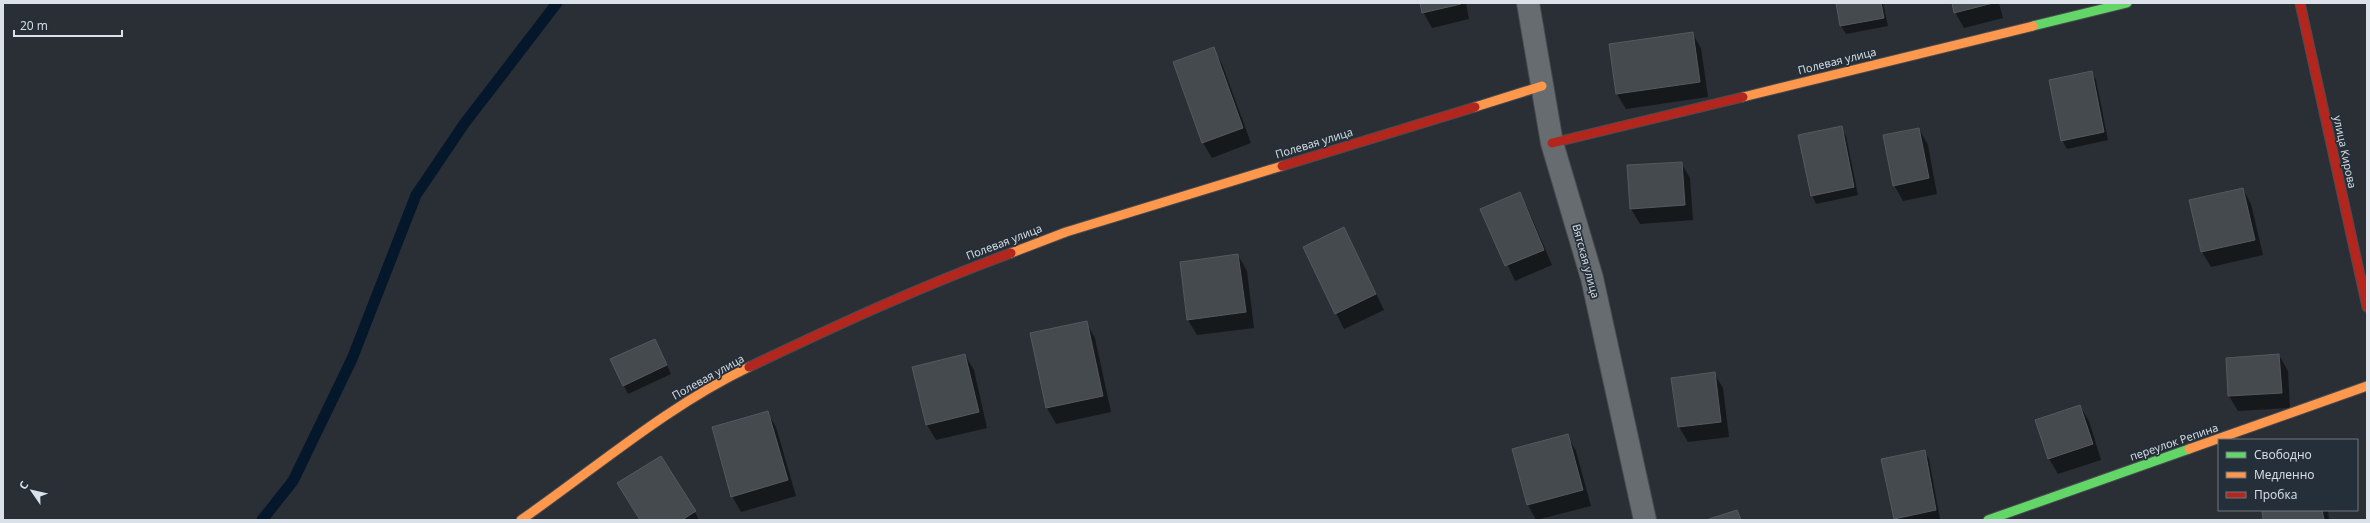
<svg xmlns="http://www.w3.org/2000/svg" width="2370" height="523" viewBox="0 0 2370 523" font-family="'Open Sans',sans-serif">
  <rect width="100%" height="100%" fill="#2a2f35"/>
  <!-- shadow -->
  <g fill="#0007">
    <polygon points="1421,3 1466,3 1469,19 1432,28 1423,12"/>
    <polygon points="1837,3 1883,3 1888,26 1846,34 1841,26"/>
    <polygon points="1953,3 1999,3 2003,18 1964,28 1955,12"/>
    <polygon points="1692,33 1701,48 1708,97 1626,109 1617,94"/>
    <polygon points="1213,48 1222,64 1251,143 1212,158 1203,143 1174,63"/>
    <polygon points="2091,72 2096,80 2108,140 2067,149 2062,140"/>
    <polygon points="1841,128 1846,136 1858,195 1816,204 1812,195"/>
    <polygon points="1919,129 1928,145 1937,194 1903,201 1894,185"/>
    <polygon points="1681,163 1690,178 1693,220 1640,224 1631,209"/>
    <polygon points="2243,189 2251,204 2263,255 2211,267 2202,252"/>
    <polygon points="1519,194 1528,209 1552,265 1515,281 1482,209"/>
    <polygon points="1344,228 1384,310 1344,329 1336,313"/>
    <polygon points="1238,255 1247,271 1254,328 1197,335 1188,320"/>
    <polygon points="1086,322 1095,338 1111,412 1056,424 1047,408 1031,334"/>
    <polygon points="659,348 671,374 628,394 624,386"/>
    <polygon points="965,355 974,370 987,428 936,440 927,425"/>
    <polygon points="2279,355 2288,371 2290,408 2238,411 2229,396"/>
    <polygon points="1714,373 1723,388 1729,437 1688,442 1679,427 1673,378"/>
    <polygon points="2080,406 2089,421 2101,460 2058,474 2049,459 2036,420"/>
    <polygon points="767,412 776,427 796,496 741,512 732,496"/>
    <polygon points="1567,435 1576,451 1591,506 1536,520 1528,505 1513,450"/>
    <polygon points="1924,451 1929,459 1940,519 1895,520 1882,459"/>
    <polygon points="661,457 695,512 699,520 640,520"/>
    <polygon points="2263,510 2328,510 2329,520 2264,520"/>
  </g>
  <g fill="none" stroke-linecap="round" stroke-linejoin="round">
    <!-- stream -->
    <polyline stroke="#04172b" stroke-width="11" points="262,520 293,481 352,359 416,195 464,124 557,3"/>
  </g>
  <!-- building -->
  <g fill="#454a4f" stroke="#54595e">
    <polygon points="1420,3 1461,3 1461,4 1422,13"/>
    <polygon points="1836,3 1881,3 1884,18 1840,26"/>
    <polygon points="1952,3 1993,3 1954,13"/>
    <polygon points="1693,32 1700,82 1616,94 1609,44"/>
    <polygon points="1214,47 1243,128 1202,143 1173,62"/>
    <polygon points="2092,71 2104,132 2061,141 2049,80"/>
    <polygon points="1842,126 1854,187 1811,196 1798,135"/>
    <polygon points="1919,128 1929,178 1893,186 1883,135"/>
    <polygon points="1682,162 1685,205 1630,209 1627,165"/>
    <polygon points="2243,188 2255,240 2201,252 2189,200"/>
    <polygon points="1520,192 1544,250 1505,266 1480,209"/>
    <polygon points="1344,227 1376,294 1335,314 1303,247"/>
    <polygon points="1238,254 1246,312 1187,320 1180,262"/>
    <polygon points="1087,321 1103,396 1046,408 1030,333"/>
    <polygon points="655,339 667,365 623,386 610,359"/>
    <polygon points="965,354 979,412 926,425 912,367"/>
    <polygon points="2279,354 2282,393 2228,396 2226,358"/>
    <polygon points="1715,372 1721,422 1678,427 1671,378"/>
    <polygon points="2080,405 2093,444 2048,459 2035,420"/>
    <polygon points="768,411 788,480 731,497 712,427"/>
    <polygon points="1568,434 1583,490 1527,505 1512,449"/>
    <polygon points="1925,450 1936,510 1894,519 1881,459"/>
    <polygon points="661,456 696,511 682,520 640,520 617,483"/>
    <polygon points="1737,510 1741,520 1706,520"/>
    <polygon points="2262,510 2322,510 2324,520 2263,520"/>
  </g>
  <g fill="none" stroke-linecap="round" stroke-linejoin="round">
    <defs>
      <polyline id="street" points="1528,3 1552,143 1592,278 1645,520"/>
      <g id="fast">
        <polyline points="2033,26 2127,3"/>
        <polyline points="1988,520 2189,449"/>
      </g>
      <g id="slow">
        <polyline points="1743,97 2033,26"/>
        <polyline points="1475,107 1542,86"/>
        <polyline points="1011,253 1066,232 1282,166"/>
        <polyline points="2189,449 2367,386"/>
        <path d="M521,520C596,468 666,407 749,367"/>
      </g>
      <g id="jam">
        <polyline points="2300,3 2367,307"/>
        <polyline points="1552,143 1743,97"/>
        <polyline points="1282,166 1475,107"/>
        <path d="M749,367C835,326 921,286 1011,253"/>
      </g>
    </defs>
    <!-- street casing -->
    <use href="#street" stroke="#484c51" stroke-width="24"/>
    <!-- fast casing -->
    <use href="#fast" stroke="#484c51" stroke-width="11"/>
    <!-- slow casing -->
    <use href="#slow" stroke="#484c51" stroke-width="11"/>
    <!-- jam casing -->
    <use href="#jam" stroke="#484c51" stroke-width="11"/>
    <!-- street -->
    <use href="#street" stroke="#676c70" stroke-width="22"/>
    <!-- fast -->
    <use href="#fast" stroke="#63d668" stroke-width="9"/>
    <!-- slow -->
    <use href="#slow" stroke="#ff974d" stroke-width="9"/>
    <!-- jam -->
    <use href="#jam" stroke="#b3261e" stroke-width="9"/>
  </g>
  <g text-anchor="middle" stroke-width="3.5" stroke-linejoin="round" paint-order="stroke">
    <!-- street labels -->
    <g font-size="11" fill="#dbe1e8" stroke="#252f39">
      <text transform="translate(1837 61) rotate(-14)" y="4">Полевая улица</text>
      <text transform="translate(1314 143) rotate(-17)" y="4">Полевая улица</text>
      <text transform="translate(2345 152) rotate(78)" y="4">улица Кирова</text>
      <text transform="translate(1004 242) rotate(-21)" y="4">Полевая улица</text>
      <text transform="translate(1586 261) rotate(75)" y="4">Вятская улица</text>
      <text transform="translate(708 377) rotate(-29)" y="4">Полевая улица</text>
      <text transform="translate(2174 442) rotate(-19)" y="4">переулок Репина</text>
    </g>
  </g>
  <!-- border -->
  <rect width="2370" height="523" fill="none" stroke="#dbe1e8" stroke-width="8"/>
  <!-- legend -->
  <rect x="2218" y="439" width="140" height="72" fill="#252f39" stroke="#6e767f"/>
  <rect x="2226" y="452" width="20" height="6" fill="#63d668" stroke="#6e767f"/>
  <text x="2254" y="459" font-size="12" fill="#dbe1e8">Свободно</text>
  <rect x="2226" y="472" width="20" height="6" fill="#ff974d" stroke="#6e767f"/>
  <text x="2254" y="479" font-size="12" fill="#dbe1e8">Медленно</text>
  <rect x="2226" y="492" width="20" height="6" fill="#b3261e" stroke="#6e767f"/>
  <text x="2254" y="499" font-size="12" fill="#dbe1e8">Пробка</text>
  <!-- north arrow -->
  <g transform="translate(32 491) rotate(304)" stroke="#252f39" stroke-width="3" paint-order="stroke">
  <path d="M0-3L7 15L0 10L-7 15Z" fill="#dbe1e8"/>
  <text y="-6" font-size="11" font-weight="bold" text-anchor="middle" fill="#dbe1e8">С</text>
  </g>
  <!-- scale -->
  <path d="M14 30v6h108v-6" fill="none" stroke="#dbe1e8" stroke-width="2"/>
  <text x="20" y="30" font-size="12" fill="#dbe1e8" stroke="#252f39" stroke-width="3" paint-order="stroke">20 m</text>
</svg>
